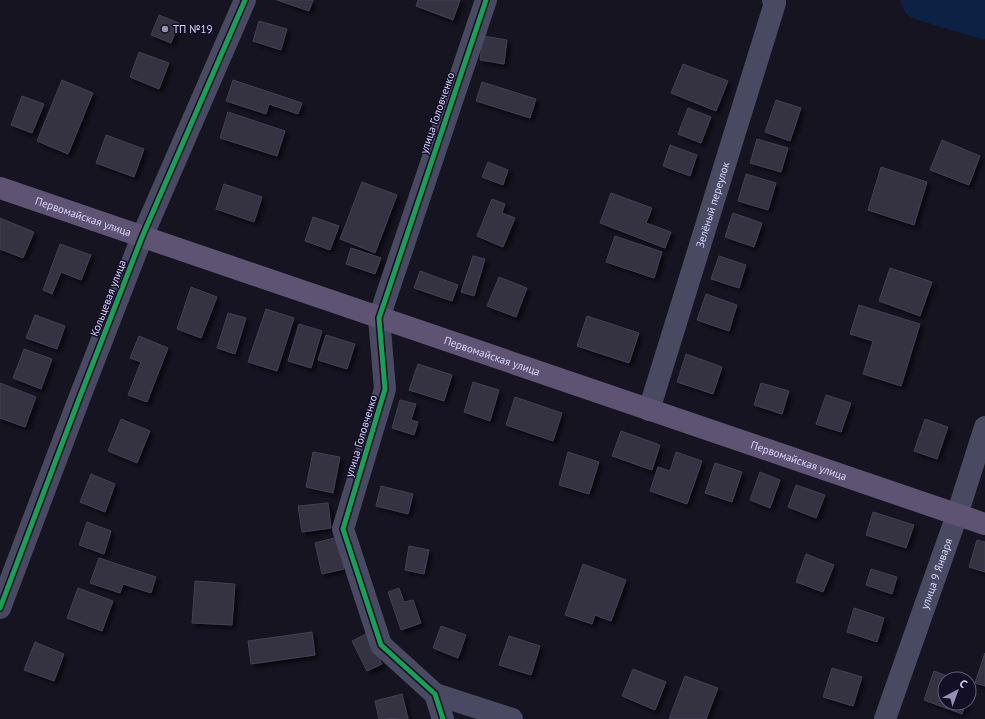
<svg xmlns="http://www.w3.org/2000/svg" width="985" height="719" viewBox="0 0 985 719" font-family="'PT Sans',sans-serif">
  <defs>
    <filter id="shadow"><feDropShadow dx="3.5" dy="3.5" stdDeviation="2" flood-color="#0009"/></filter>
  </defs>
  <rect width="100%" height="100%" fill="#161421"/>
  <g fill="none" stroke-linecap="round" stroke-linejoin="round">
    <!-- river -->
    <polyline stroke="#0d2144" stroke-width="40" points="921,0 985,19"/>
  </g>
  <!-- building -->
  <g fill="#343243" stroke="#433f54" filter="url(#shadow)">
    <polygon points="277,0 313,0 309,11"/>
    <polygon points="418,0 460,0 453,20 416,6"/>
    <polygon points="159,15 179,23 171,43 151,35"/>
    <polygon points="259,21 287,29 281,50 253,41"/>
    <polygon points="483,36 507,40 504,64 480,60"/>
    <polygon points="139,52 169,63 159,89 130,77"/>
    <polygon points="683,64 728,81 716,111 671,93"/>
    <polygon points="62,80 93,93 68,154 37,141"/>
    <polygon points="233,80 302,103 298,114 269,104 266,114 226,101"/>
    <polygon points="482,82 536,99 530,118 476,101"/>
    <polygon points="22,96 44,104 32,133 11,125"/>
    <polygon points="776,100 801,108 790,141 765,132"/>
    <polygon points="688,108 711,117 701,143 678,134"/>
    <polygon points="228,112 285,131 277,156 220,138"/>
    <polygon points="106,135 144,149 134,177 96,163"/>
    <polygon points="757,139 788,148 781,172 750,163"/>
    <polygon points="942,140 980,156 969,185 930,170"/>
    <polygon points="670,145 697,155 690,176 663,166"/>
    <polygon points="488,162 508,170 503,185 482,177"/>
    <polygon points="881,167 927,182 914,225 868,210"/>
    <polygon points="746,174 776,183 768,210 738,201"/>
    <polygon points="362,182 397,195 375,253 340,239"/>
    <polygon points="224,184 262,197 254,222 216,209"/>
    <polygon points="611,193 652,208 646,223 671,232 665,248 600,223"/>
    <polygon points="492,199 505,204 502,213 515,218 503,247 477,236"/>
    <polygon points="733,213 762,223 754,247 725,237"/>
    <polygon points="313,217 339,226 330,250 305,241"/>
    <polygon points="0,218 34,232 23,258 0,249"/>
    <polygon points="615,236 662,252 654,278 606,262"/>
    <polygon points="60,244 91,255 81,280 61,272 52,294 43,290"/>
    <polygon points="351,248 381,258 375,274 346,264"/>
    <polygon points="473,256 485,259 474,296 461,292"/>
    <polygon points="719,256 746,265 739,288 711,279"/>
    <polygon points="890,268 932,282 920,316 879,301"/>
    <polygon points="420,271 458,285 452,301 414,288"/>
    <polygon points="499,277 527,288 516,317 487,306"/>
    <polygon points="191,287 217,297 201,338 177,329"/>
    <polygon points="706,294 737,305 729,331 697,320"/>
    <polygon points="859,305 920,324 901,386 863,374 873,341 850,334"/>
    <polygon points="266,309 294,318 277,371 248,362"/>
    <polygon points="228,313 246,318 235,354 217,348"/>
    <polygon points="35,315 65,326 57,349 26,338"/>
    <polygon points="587,316 639,333 629,363 577,346"/>
    <polygon points="299,324 322,331 311,368 288,361"/>
    <polygon points="326,335 355,344 347,369 318,360"/>
    <polygon points="139,336 168,348 147,402 128,395 141,362 130,358"/>
    <polygon points="24,349 52,359 41,389 13,378"/>
    <polygon points="686,354 722,367 713,394 677,382"/>
    <polygon points="418,364 452,375 444,401 409,390"/>
    <polygon points="473,382 499,390 490,421 464,412"/>
    <polygon points="0,383 36,397 25,427 0,418"/>
    <polygon points="761,383 789,391 782,414 754,405"/>
    <polygon points="826,395 851,403 841,432 816,424"/>
    <polygon points="515,397 562,413 553,441 506,425"/>
    <polygon points="400,400 416,404 411,420 418,422 414,435 392,428"/>
    <polygon points="121,419 150,431 137,463 108,451"/>
    <polygon points="925,419 948,427 937,459 914,451"/>
    <polygon points="621,431 660,445 652,470 612,456"/>
    <polygon points="313,452 340,457 333,493 306,487"/>
    <polygon points="568,452 599,462 589,494 559,485"/>
    <polygon points="676,452 702,461 687,504 650,491 658,467 670,471"/>
    <polygon points="715,463 742,472 732,502 705,493"/>
    <polygon points="760,472 780,480 770,508 750,500"/>
    <polygon points="91,474 115,484 105,512 80,502"/>
    <polygon points="796,485 825,495 816,518 788,507"/>
    <polygon points="381,486 413,494 408,514 376,506"/>
    <polygon points="328,503 331,528 302,532 298,506"/>
    <polygon points="873,512 914,525 906,548 866,535"/>
    <polygon points="87,522 111,531 104,554 79,545"/>
    <polygon points="338,537 344,569 322,574 315,543"/>
    <polygon points="977,540 985,542 985,572 969,567"/>
    <polygon points="409,546 429,550 424,574 405,570"/>
    <polygon points="806,554 834,565 823,592 796,582"/>
    <polygon points="99,558 156,577 151,593 123,584 120,593 90,583"/>
    <polygon points="583,564 626,580 611,621 595,615 592,624 565,615"/>
    <polygon points="871,569 897,577 892,594 866,585"/>
    <polygon points="195,581 235,584 232,625 192,623"/>
    <polygon points="78,588 113,601 102,631 67,618"/>
    <polygon points="399,588 404,602 413,600 421,623 401,630 388,592"/>
    <polygon points="854,608 884,618 877,642 847,632"/>
    <polygon points="441,626 466,635 458,658 433,648"/>
    <polygon points="312,632 315,655 251,664 248,641"/>
    <polygon points="366,634 382,664 367,671 352,641"/>
    <polygon points="509,636 540,646 531,675 499,665"/>
    <polygon points="35,642 64,654 54,681 24,670"/>
    <polygon points="985,653 985,686 975,683"/>
    <polygon points="832,668 862,677 853,706 823,697"/>
    <polygon points="633,669 666,682 655,710 622,696"/>
    <polygon points="934,671 955,679 945,679 945,703 966,703 962,714 924,700"/>
    <polygon points="685,676 718,688 706,719 669,719"/>
    <polygon points="402,694 408,718 379,719 375,701"/>
  </g>
  <g fill="none" stroke-linecap="round" stroke-linejoin="round">
    <!-- minor -->
    <g stroke="#4a4962" stroke-width="22">
      <path id="s1" d="M649,410L775,3L773,0"/>
      <polyline points="0,608 79,399 142,237 245,0"/>
      <polyline points="435,694 512,719"/>
      <polyline points="443,719 435,694 381,645 343,529 385,389 379,318 486,0"/>
      <path id="s2" d="M885,719L957,515L985,427"/>
    </g>
    <!-- major -->
    <path stroke="#5e5373" stroke-width="22" id="s3" d="M0,188L985,524"/>
    <defs>
      <g id="cycleway">
        <polyline points="0,608 79,399 142,237 245,0"/>
        <polyline points="443,719 435,694 381,645 343,529 385,389 379,318 486,0"/>
      </g>
    </defs>
    <!-- cycleway casing -->
    <use href="#cycleway" stroke="#130f26" stroke-width="8"/>
    <!-- cycleway -->
    <use href="#cycleway" stroke="#1a9f57" stroke-width="5"/>
  </g>
  <!-- markers -->
  <circle fill="#9591b1" stroke="#130f26" stroke-width="1.5" cx="165" cy="29" r="4"/>
  <g text-anchor="middle" stroke-width="3" stroke-linejoin="round" paint-order="stroke">
    <!-- poi labels -->
    <g font-size="11" fill="#d9d4ff" stroke="#130f26" text-anchor="start">
      <text x="173" y="33">ТП №19</text>
    </g>
    <!-- street labels -->
    <g font-size="11" fill="#d9d4ff" stroke="#130f26">
      <text transform="translate(437 113) rotate(-71)" y="4">улица Головченко</text>
      <text dy="4" stroke="none"><textPath href="#s1" startOffset="215">Зелёный переулок</textPath></text>
      <text dy="4" stroke="none"><textPath href="#s3" startOffset="88">Первомайская улица</textPath></text>
      <text transform="translate(108 298) rotate(-69)" y="4">Кольцевая улица</text>
      <text dy="4" stroke="none"><textPath href="#s3" startOffset="520">Первомайская улица</textPath></text>
      <text transform="translate(361 436) rotate(-73)" y="4">улица Головченко</text>
      <text dy="4" stroke="none"><textPath href="#s3" startOffset="844">Первомайская улица</textPath></text>
      <text dy="4" stroke="none"><textPath href="#s2" startOffset="154">улица 9 Января</textPath></text>
    </g>
  </g>
  <!-- north arrow -->
  <g transform="translate(957 691) rotate(41)"><circle r="19" fill="#130f26" stroke="#625e7d"/>
  <path d="M0-3L7 15L0 10L-7 15Z" fill="#9591b1"/>
  <text y="-6" font-size="11" font-weight="bold" text-anchor="middle" fill="#d9d4ff">С</text>
  </g>
</svg>
